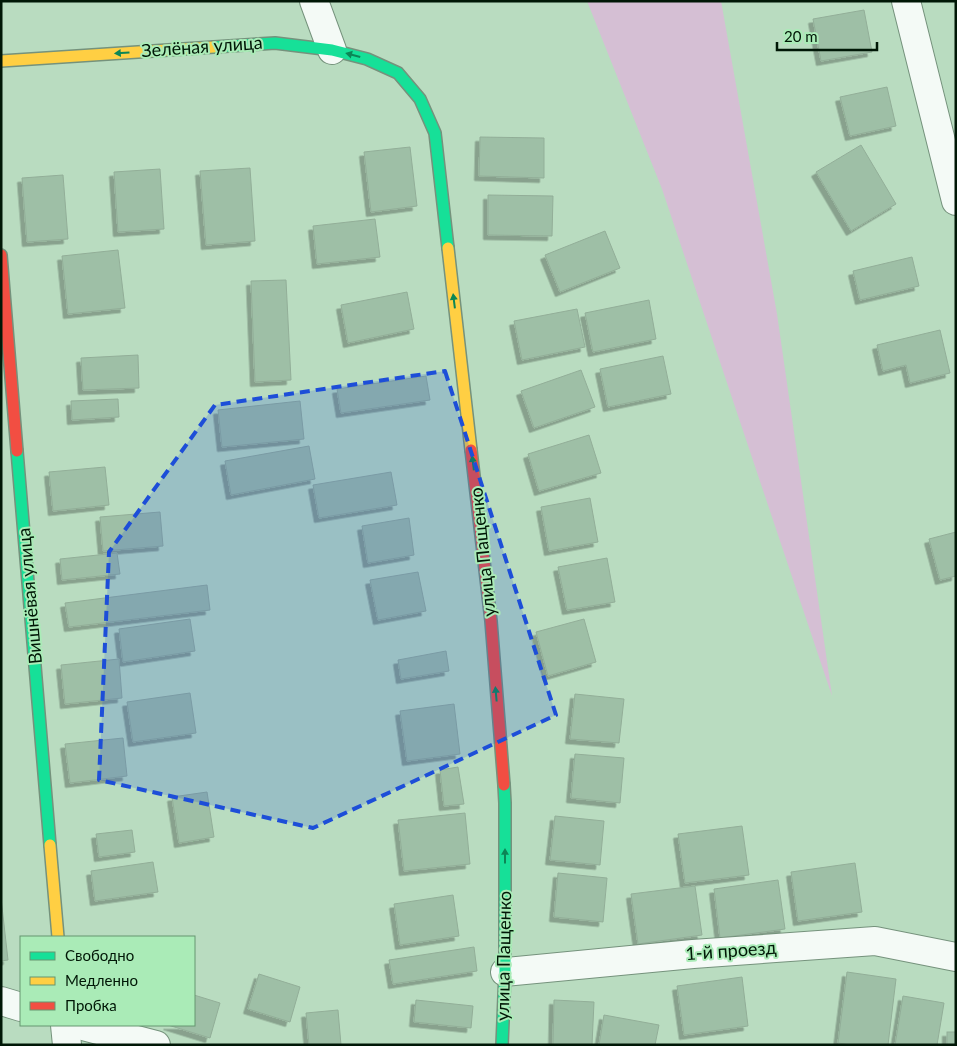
<svg xmlns="http://www.w3.org/2000/svg" width="957" height="1046" viewBox="0 0 957 1046" font-family="Lato,sans-serif">
  <defs>
    <filter id="shadow"><feDropShadow dx="-4.5" dy="4.5" stdDeviation="0" flood-color="#0004"/></filter>
  </defs>
  <rect width="100%" height="100%" fill="#b9dcc0"/>
  <!-- green -->
  <polygon fill="#d5bfd4" points="587,1 721,1 777,314 832,696 662,189"/>
  <!-- building -->
  <g fill="#9ebfa6" stroke="#92ae98" filter="url(#shadow)">
    <polygon points="864,10 872,52 821,61 813,19"/>
    <polygon points="887,87 896,126 850,136 840,97"/>
    <polygon points="480,137 544,138 544,178 479,176"/>
    <polygon points="861,145 896,204 851,231 816,172"/>
    <polygon points="410,147 417,206 371,212 364,152"/>
    <polygon points="250,168 255,241 206,245 200,171"/>
    <polygon points="160,169 164,229 118,232 114,172"/>
    <polygon points="63,175 68,239 27,242 22,178"/>
    <polygon points="488,195 553,196 552,236 488,235"/>
    <polygon points="375,219 380,257 317,264 313,226"/>
    <polygon points="605,231 620,268 560,292 545,255"/>
    <polygon points="118,250 125,308 68,314 62,256"/>
    <polygon points="912,257 919,286 860,300 853,271"/>
    <polygon points="286,280 291,380 255,382 251,281"/>
    <polygon points="407,292 414,329 348,343 341,305"/>
    <polygon points="649,300 656,339 593,352 585,313"/>
    <polygon points="577,309 585,347 522,360 514,321"/>
    <polygon points="940,330 950,373 910,383 906,365 883,371 877,345"/>
    <polygon points="138,355 139,388 83,390 81,358"/>
    <polygon points="663,356 671,394 608,407 600,369"/>
    <polygon points="581,370 595,407 534,428 521,391"/>
    <polygon points="426,376 430,400 341,413 337,389"/>
    <polygon points="118,399 119,417 72,420 71,401"/>
    <polygon points="300,401 304,439 222,447 218,410"/>
    <polygon points="589,435 601,473 539,491 528,454"/>
    <polygon points="309,446 315,479 231,495 225,461"/>
    <polygon points="105,467 109,505 53,511 49,472"/>
    <polygon points="391,472 397,505 319,518 313,485"/>
    <polygon points="590,498 598,542 549,551 541,507"/>
    <polygon points="160,512 163,546 103,551 100,517"/>
    <polygon points="409,518 414,555 368,563 362,526"/>
    <polygon points="956,532 956,576 940,580 929,539"/>
    <polygon points="117,553 120,574 62,580 60,559"/>
    <polygon points="607,558 615,602 567,610 558,567"/>
    <polygon points="418,572 426,611 378,620 370,580"/>
    <polygon points="207,585 210,610 69,627 65,603"/>
    <polygon points="190,619 195,651 123,662 119,629"/>
    <polygon points="584,619 596,662 548,676 536,632"/>
    <polygon points="446,651 449,671 401,679 398,660"/>
    <polygon points="119,659 122,698 65,704 61,665"/>
    <polygon points="190,693 196,733 133,742 127,702"/>
    <polygon points="575,694 624,699 619,743 570,739"/>
    <polygon points="454,704 460,754 407,761 400,711"/>
    <polygon points="123,738 127,776 70,783 65,744"/>
    <polygon points="575,754 624,758 620,803 571,798"/>
    <polygon points="458,767 464,804 444,806 440,770"/>
    <polygon points="207,792 214,837 179,843 172,797"/>
    <polygon points="465,813 470,864 404,871 398,820"/>
    <polygon points="555,816 604,821 600,865 550,860"/>
    <polygon points="742,826 749,875 685,883 678,834"/>
    <polygon points="132,830 135,852 99,857 96,834"/>
    <polygon points="153,862 158,892 95,901 91,871"/>
    <polygon points="855,863 862,912 798,921 791,872"/>
    <polygon points="558,873 607,878 603,922 554,917"/>
    <polygon points="778,880 785,929 720,938 714,889"/>
    <polygon points="695,886 702,935 638,944 631,894"/>
    <polygon points="453,895 459,936 400,945 394,904"/>
    <polygon points="1,898 8,960 1,961"/>
    <polygon points="474,947 477,971 393,984 389,960"/>
    <polygon points="847,972 896,979 888,1045 851,1045 838,1043"/>
    <polygon points="259,974 300,987 290,1022 248,1009"/>
    <polygon points="742,977 748,1026 684,1035 677,986"/>
    <polygon points="194,995 220,1003 210,1038 168,1025 194,1025"/>
    <polygon points="903,996 944,1003 937,1045 895,1045"/>
    <polygon points="416,1000 473,1006 471,1028 414,1022"/>
    <polygon points="554,1000 594,1002 592,1045 553,1045"/>
    <polygon points="338,1010 341,1045 309,1045 306,1013"/>
    <polygon points="604,1015 659,1025 655,1045 599,1045"/>
    <rect x="947" y="1032" width="9" height="13"/>
  </g>
  <g fill="none" stroke-linecap="round" stroke-linejoin="round">
    <defs>
      <g id="street">
        <polyline points="314,1 332,50"/>
        <polyline points="906,1 956,201"/>
        <polyline points="505,972 693,954 875,941 956,957"/>
        <polyline points="1,1001 21,1007"/>
        <polyline points="65,1025 67,1045"/>
        <polyline points="79,1025 156,1045"/>
      </g>
      <g id="fast">
        <polyline points="214,47 275,43 332,50 367,59 398,73 420,99 435,133 448,248"/>
        <polyline points="17,451 50,845"/>
        <polyline points="502,1045 505,972 505,803 504,785"/>
      </g>
      <g id="slow">
        <polyline points="1,61 214,47"/>
        <polyline points="448,248 471,450"/>
        <polyline points="50,845 58,937"/>
      </g>
      <g id="jam">
        <polyline points="1,255 17,451"/>
        <polyline points="471,450 491,621 504,785"/>
      </g>
    </defs>
    <!-- street casing -->
    <use href="#street" stroke="#75927c" stroke-width="30"/>
    <!-- fast casing -->
    <use href="#fast" stroke="#75927c" stroke-width="14"/>
    <!-- slow casing -->
    <use href="#slow" stroke="#75927c" stroke-width="14"/>
    <!-- jam casing -->
    <use href="#jam" stroke="#75927c" stroke-width="14"/>
    <!-- street -->
    <use href="#street" stroke="#f4faf6" stroke-width="28"/>
    <!-- fast -->
    <use href="#fast" stroke="#16e098" stroke-width="11"/>
    <!-- slow -->
    <use href="#slow" stroke="#ffcf43" stroke-width="11"/>
    <!-- jam -->
    <use href="#jam" stroke="#f24e42" stroke-width="11"/>
  </g>
  <!-- one-way arrows -->
  <defs><path id="oneway-solid" d="M-6-.8H1V-3.2L6.5 0L1 3.2V.8H-6Z" transform="scale(1.25)"/></defs>
  <g fill="#0c8656">
    <use href="#oneway-solid" transform="translate(122 53) rotate(176)"/>
    <use href="#oneway-solid" transform="translate(353 55) rotate(-165)"/>
    <use href="#oneway-solid" transform="translate(454 301) rotate(-97)"/>
    <use href="#oneway-solid" transform="translate(473 463) rotate(-97)"/>
    <use href="#oneway-solid" transform="translate(496 694) rotate(-95)"/>
    <use href="#oneway-solid" transform="translate(505 856) rotate(-90)"/>
  </g>
  <!-- marked area -->
  <path fill="#1d4ed8" fill-opacity="0.2" stroke="#1d4ed8" stroke-width="4" stroke-dasharray="10 6" stroke-linejoin="round" d="M445,371L556,715L313,828L99,780L109,552L215,405Z"/>
  <g text-anchor="middle" stroke-width="4" stroke-linejoin="round" paint-order="stroke">
    <!-- street labels -->
    <g font-size="18" fill="#001706" stroke="#aaebb7">
      <text transform="translate(202 47) rotate(-4)" y="6">Зелёная улица</text>
      <text transform="translate(483 552) rotate(-96)" y="6">улица Пащенко</text>
      <text transform="translate(30 596) rotate(-95)" y="6">Вишнёвая улица</text>
      <text transform="translate(731 951) rotate(-4)" y="6">1-й проезд</text>
      <text transform="translate(504 956) rotate(-89)" y="6">улица Пащенко</text>
    </g>
  </g>
  <!-- border -->
  <rect width="957" height="1046" fill="none" stroke="#001706" stroke-width="5"/>
  <!-- legend -->
  <rect x="20" y="936" width="175" height="90" fill="#aaebb7" stroke="#669670"/>
  <rect x="30" y="952" width="25" height="8" fill="#16e098" stroke="#669670"/>
  <text x="65" y="961" font-size="15" fill="#001706">Свободно</text>
  <rect x="30" y="977" width="25" height="8" fill="#ffcf43" stroke="#669670"/>
  <text x="65" y="986" font-size="15" fill="#001706">Медленно</text>
  <rect x="30" y="1002" width="25" height="8" fill="#f24e42" stroke="#669670"/>
  <text x="65" y="1011" font-size="15" fill="#001706">Пробка</text>
  <!-- scale -->
  <path d="M777 42v8h100v-8" fill="none" stroke="#001706" stroke-width="2.5"/>
  <text x="784" y="42" font-size="15" fill="#001706" stroke="#aaebb7" stroke-width="4" paint-order="stroke">20 m</text>
</svg>
